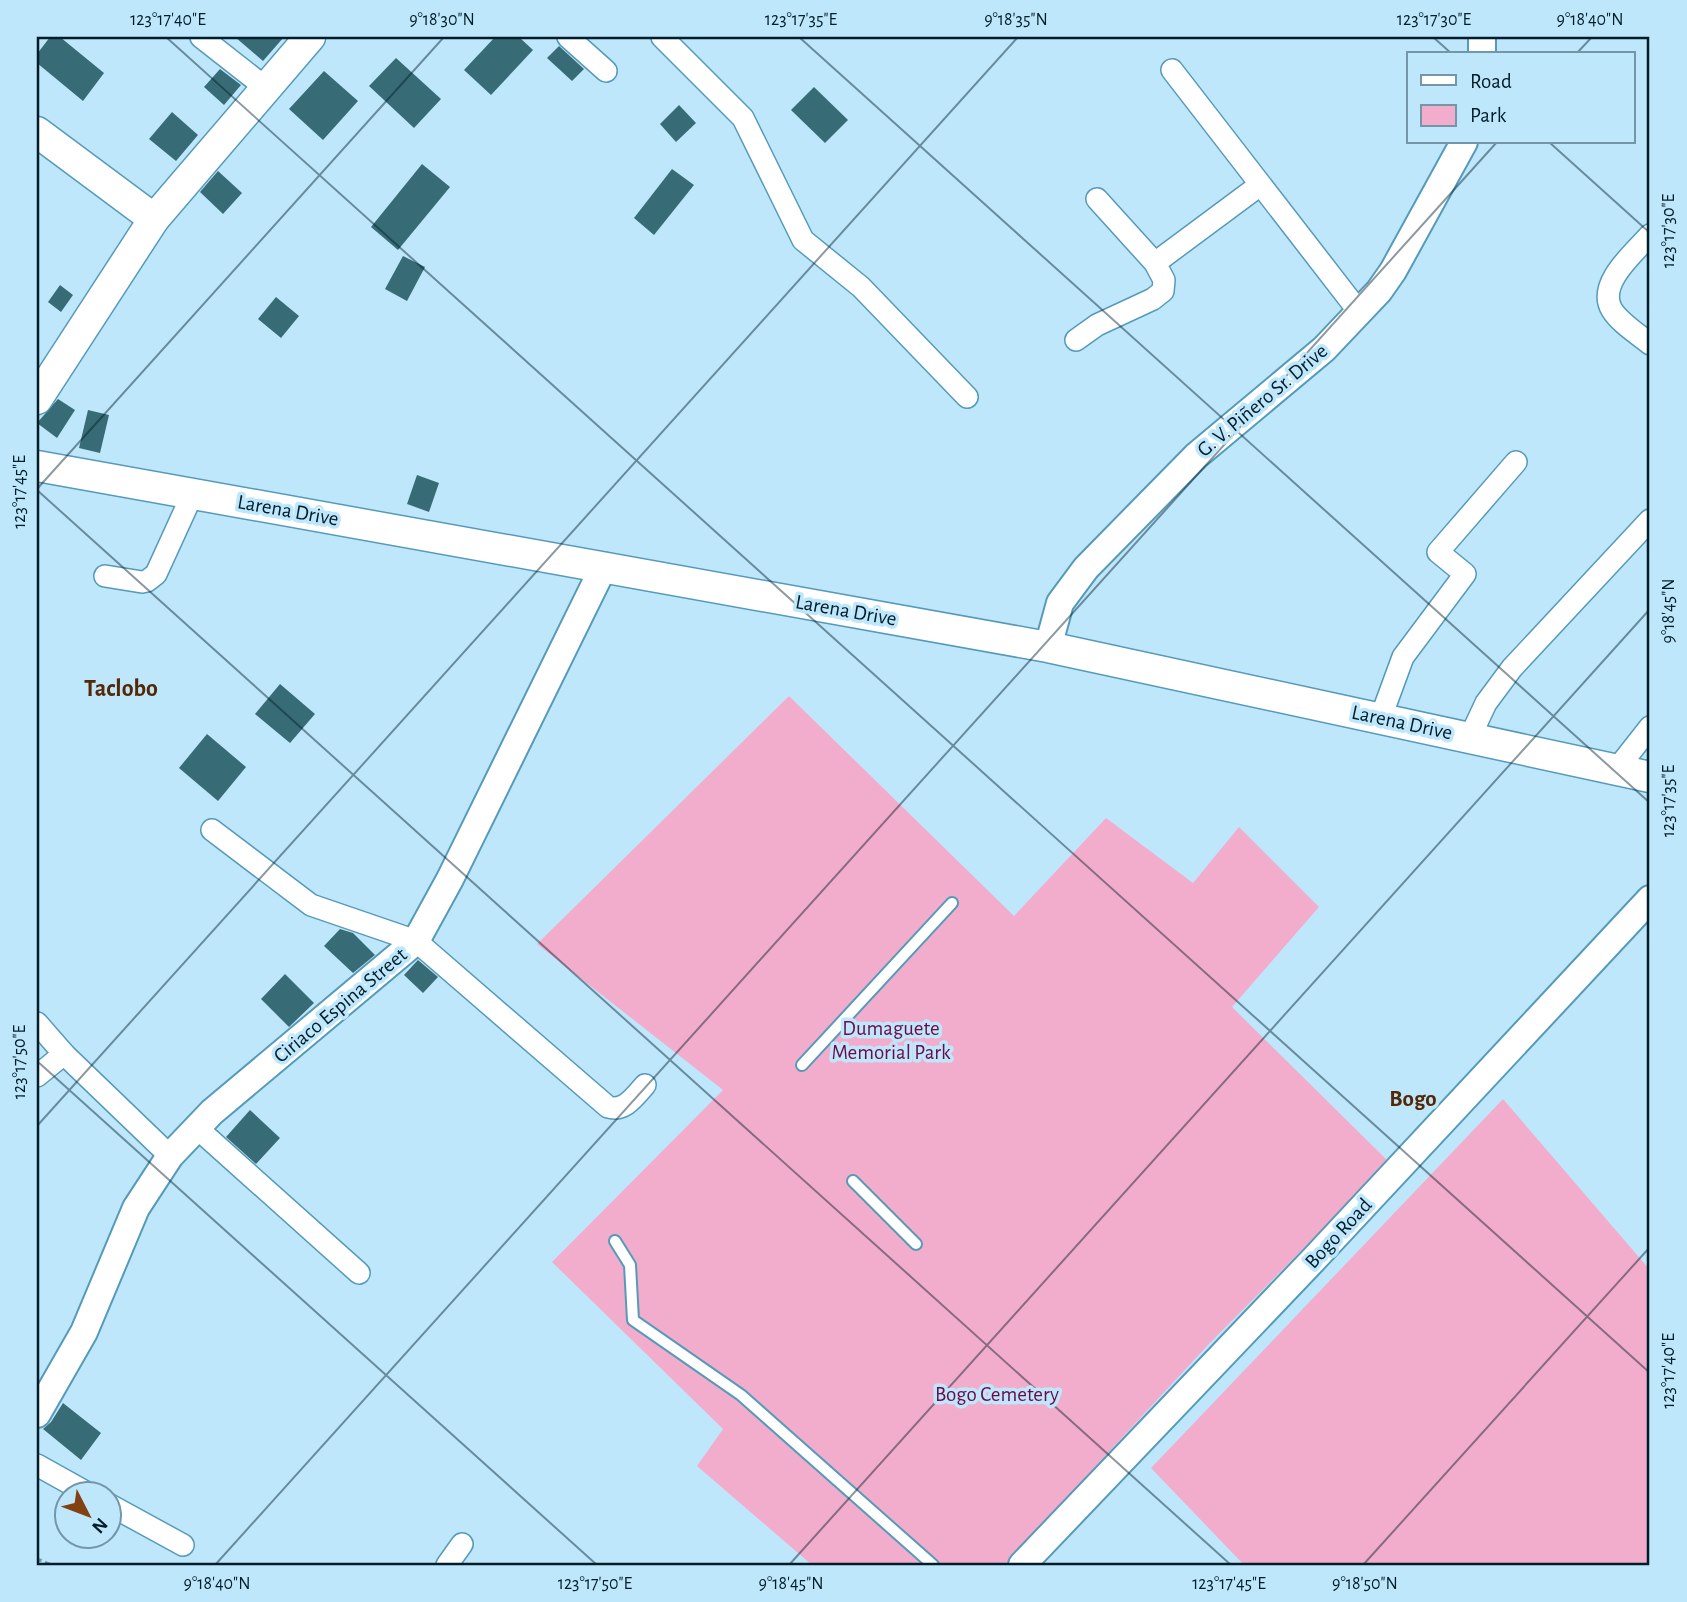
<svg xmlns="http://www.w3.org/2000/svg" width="1687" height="1602" viewBox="0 0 1687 1602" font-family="'Alegreya Sans',sans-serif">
  <rect width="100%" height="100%" fill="#bfe7fc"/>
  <!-- green -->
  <g fill="#f3adcc">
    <polygon points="789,696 1014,916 1106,818 1193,883 1239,827 1319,907 1232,1007 1389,1162 1208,1345 1004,1565 812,1565 697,1466 723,1429 552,1262 723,1090 537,944"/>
    <polygon points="1503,1099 1650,1270 1650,1565 1244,1565 1151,1468"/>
  </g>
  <!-- building -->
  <g fill="#376c76">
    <polygon points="50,37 60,37 104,73 83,101 37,63 37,54"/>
    <polygon points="235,37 284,37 263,61"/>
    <polygon points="495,37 519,37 533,50 491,95 464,70"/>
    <polygon points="559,46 584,69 572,81 547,58"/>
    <polygon points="396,58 441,99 414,128 369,86"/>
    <polygon points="220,69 241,85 224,105 204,87"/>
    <polygon points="324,71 358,101 323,140 289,109"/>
    <polygon points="814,87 848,120 825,143 791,110"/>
    <polygon points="679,105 696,123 676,142 660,124"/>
    <polygon points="172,112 198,135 176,161 149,139"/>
    <polygon points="422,164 450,187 398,250 371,227"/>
    <polygon points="672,169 694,185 654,235 634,218"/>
    <polygon points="218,171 242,193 223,214 200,192"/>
    <polygon points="403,256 425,267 407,301 385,289"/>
    <polygon points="60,285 73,295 61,312 48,302"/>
    <polygon points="276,297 299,316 281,338 258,319"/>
    <polygon points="58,399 75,410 57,438 37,423"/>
    <polygon points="88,410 109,415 100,453 79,448"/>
    <polygon points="417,475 439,483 429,512 407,504"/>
    <polygon points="280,684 315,714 290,743 255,714"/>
    <polygon points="207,734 246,767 218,801 179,768"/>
    <polygon points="340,929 353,933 375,955 353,973 324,946"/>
    <polygon points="418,960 438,977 423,993 404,975"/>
    <polygon points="285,974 314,1003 289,1027 261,999"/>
    <polygon points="250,1110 280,1138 256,1164 226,1137"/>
    <polygon points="63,1403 101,1433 81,1460 43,1429 51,1422"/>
  </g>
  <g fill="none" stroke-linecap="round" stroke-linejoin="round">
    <defs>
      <g id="service">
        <polyline points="802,1065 952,903"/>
        <polyline points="853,1181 916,1244"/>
        <polyline points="615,1241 630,1265 633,1320 741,1395 933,1565"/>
      </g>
      <g id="minor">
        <polyline points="201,37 266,88"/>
        <polyline points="568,37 606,71"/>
        <polyline points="662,37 743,118 803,240 861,287 967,397"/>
        <polyline points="1172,70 1360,313"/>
        <polyline points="1097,199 1155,263"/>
        <path d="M1650,235C1635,252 1596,284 1612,310C1620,323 1638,334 1650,344"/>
        <polyline points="1076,340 1097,325 1153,299 1163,291 1164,280 1155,263 1260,185"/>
        <polyline points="105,576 142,582 147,581 156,574 193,493"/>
        <polyline points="1381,717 1403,657 1465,574 1438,552 1516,462"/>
        <polyline points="1470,737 1486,703 1512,668 1650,520"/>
        <polyline points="1617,769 1650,727"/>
        <path d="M212,830L311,905L416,941L608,1107C625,1112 635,1096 645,1085"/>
        <polyline points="37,1023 64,1054 170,1156"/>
        <polyline points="37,1076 64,1054"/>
        <polyline points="197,1128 359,1273"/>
        <polyline points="37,1465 89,1494"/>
        <polyline points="108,1504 183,1545"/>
        <polyline points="447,1565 462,1544"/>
      </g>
      <g id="tertiary">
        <polyline points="1482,54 1482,37"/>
        <polyline points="1048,647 1060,603 1086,568 1196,456 1324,349 1379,291 1393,271 1464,142"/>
        <polyline points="37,1414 84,1332 136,1208 170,1156 212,1112 416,941 450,879 604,566"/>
        <polyline points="1022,1565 1315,1258 1650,899"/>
      </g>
      <g id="secondary">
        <polyline points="37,132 154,219"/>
        <polyline points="37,399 154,219 310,37"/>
        <polyline points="37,466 1048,647 1650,777"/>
      </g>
    </defs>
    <!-- service casing -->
    <use href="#service" stroke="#569aba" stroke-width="14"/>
    <!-- minor casing -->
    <use href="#minor" stroke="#569aba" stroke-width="24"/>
    <!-- tertiary casing -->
    <use href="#tertiary" stroke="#569aba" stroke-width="30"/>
    <!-- secondary casing -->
    <use href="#secondary" stroke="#569aba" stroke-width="33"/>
    <!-- path -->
    <polyline stroke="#799cae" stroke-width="3.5" stroke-dasharray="5 3.5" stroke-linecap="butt" points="37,1559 51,1565"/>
    <!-- service -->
    <use href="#service" stroke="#fff" stroke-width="10"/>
    <!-- minor -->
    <use href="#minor" stroke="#fff" stroke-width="21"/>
    <!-- tertiary -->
    <use href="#tertiary" stroke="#fff" stroke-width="26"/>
    <!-- secondary -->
    <use href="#secondary" stroke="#fff" stroke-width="30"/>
  </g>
  <!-- ticks -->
  <path fill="none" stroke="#011d29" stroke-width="2" stroke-opacity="0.45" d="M166,37L1650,1373M799,37L1650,803M1433,37L1452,54M1576,54L1592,37M1549,142L1650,233M37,489L444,37M37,490L1231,1565M37,1061L597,1565M37,1126L1018,37M215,1565L1497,142M789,1565L1650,609M1363,1565L1650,1247"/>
  <g text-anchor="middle" stroke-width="7" stroke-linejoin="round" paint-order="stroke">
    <!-- street labels -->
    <g font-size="21" fill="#011d29" stroke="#bfe7fc">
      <text transform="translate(1262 400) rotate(-40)" y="7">G. V. Piñero Sr. Drive</text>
      <text transform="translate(288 510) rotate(10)" y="7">Larena Drive</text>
      <text transform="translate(846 610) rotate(10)" y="7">Larena Drive</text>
      <text transform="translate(1402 722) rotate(12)" y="7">Larena Drive</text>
      <text transform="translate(340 1005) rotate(-40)" y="7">Ciriaco Espina Street</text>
      <text transform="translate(1338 1233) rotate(-47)" y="7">Bogo Road</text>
    </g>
    <!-- park labels -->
    <g font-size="21" fill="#6e0a46" stroke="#bfe7fc">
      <text x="891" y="1035">Dumaguete<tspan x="891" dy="24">Memorial Park</tspan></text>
      <text x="997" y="1401">Bogo Cemetery</text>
    </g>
    <!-- neighbourhood labels -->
    <g font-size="23" font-weight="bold" fill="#542706" stroke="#bfe7fc">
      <text x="1413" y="1106">Bogo</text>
    </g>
    <!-- quarter labels -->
    <g font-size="24" font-weight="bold" fill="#542706" stroke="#bfe7fc">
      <text x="121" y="696">Taclobo</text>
    </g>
  </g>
  <!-- border -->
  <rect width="1687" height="1602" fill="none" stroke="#bfe7fc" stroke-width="77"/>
  <!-- legend -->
  <rect x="1407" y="52" width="228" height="91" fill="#bfe7fc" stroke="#7396a8" stroke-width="2"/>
  <rect x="1421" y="75" width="35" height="10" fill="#ffffff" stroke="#7396a8" stroke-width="2"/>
  <text x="1470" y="88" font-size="21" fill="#011d29">Road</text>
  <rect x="1421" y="105" width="35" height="21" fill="#f3adcc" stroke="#7396a8" stroke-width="2"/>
  <text x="1470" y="122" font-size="21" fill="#011d29">Park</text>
  <!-- north arrow -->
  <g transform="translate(88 1515) rotate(132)"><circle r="33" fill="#bfe7fc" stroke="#7396a8" stroke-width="2"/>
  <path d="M0-5L12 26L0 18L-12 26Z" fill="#834111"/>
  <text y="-10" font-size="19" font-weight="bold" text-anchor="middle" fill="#011d29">N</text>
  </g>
  <rect x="38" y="38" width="1610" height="1526" fill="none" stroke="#011d29" stroke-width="2.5"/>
  <g font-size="18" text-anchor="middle" fill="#011d29">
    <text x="168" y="25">123°17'40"E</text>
    <text x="442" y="25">9°18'30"N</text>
    <text x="801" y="25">123°17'35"E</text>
    <text x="1016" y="25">9°18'35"N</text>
    <text x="1434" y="25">123°17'30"E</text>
    <text x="1590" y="25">9°18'40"N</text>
    <text transform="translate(1668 231) rotate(-90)" y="6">123°17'30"E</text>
    <text transform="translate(19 492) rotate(-90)" y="6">123°17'45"E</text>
    <text transform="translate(1668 611) rotate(-90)" y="6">9°18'45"N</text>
    <text transform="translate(1668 801) rotate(-90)" y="6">123°17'35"E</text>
    <text transform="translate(19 1062) rotate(-90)" y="6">123°17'50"E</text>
    <text transform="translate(1668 1371) rotate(-90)" y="6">123°17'40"E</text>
    <text x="217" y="1589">9°18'40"N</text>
    <text x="595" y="1589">123°17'50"E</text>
    <text x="791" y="1589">9°18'45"N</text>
    <text x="1229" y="1589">123°17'45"E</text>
    <text x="1365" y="1589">9°18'50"N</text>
  </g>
</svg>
